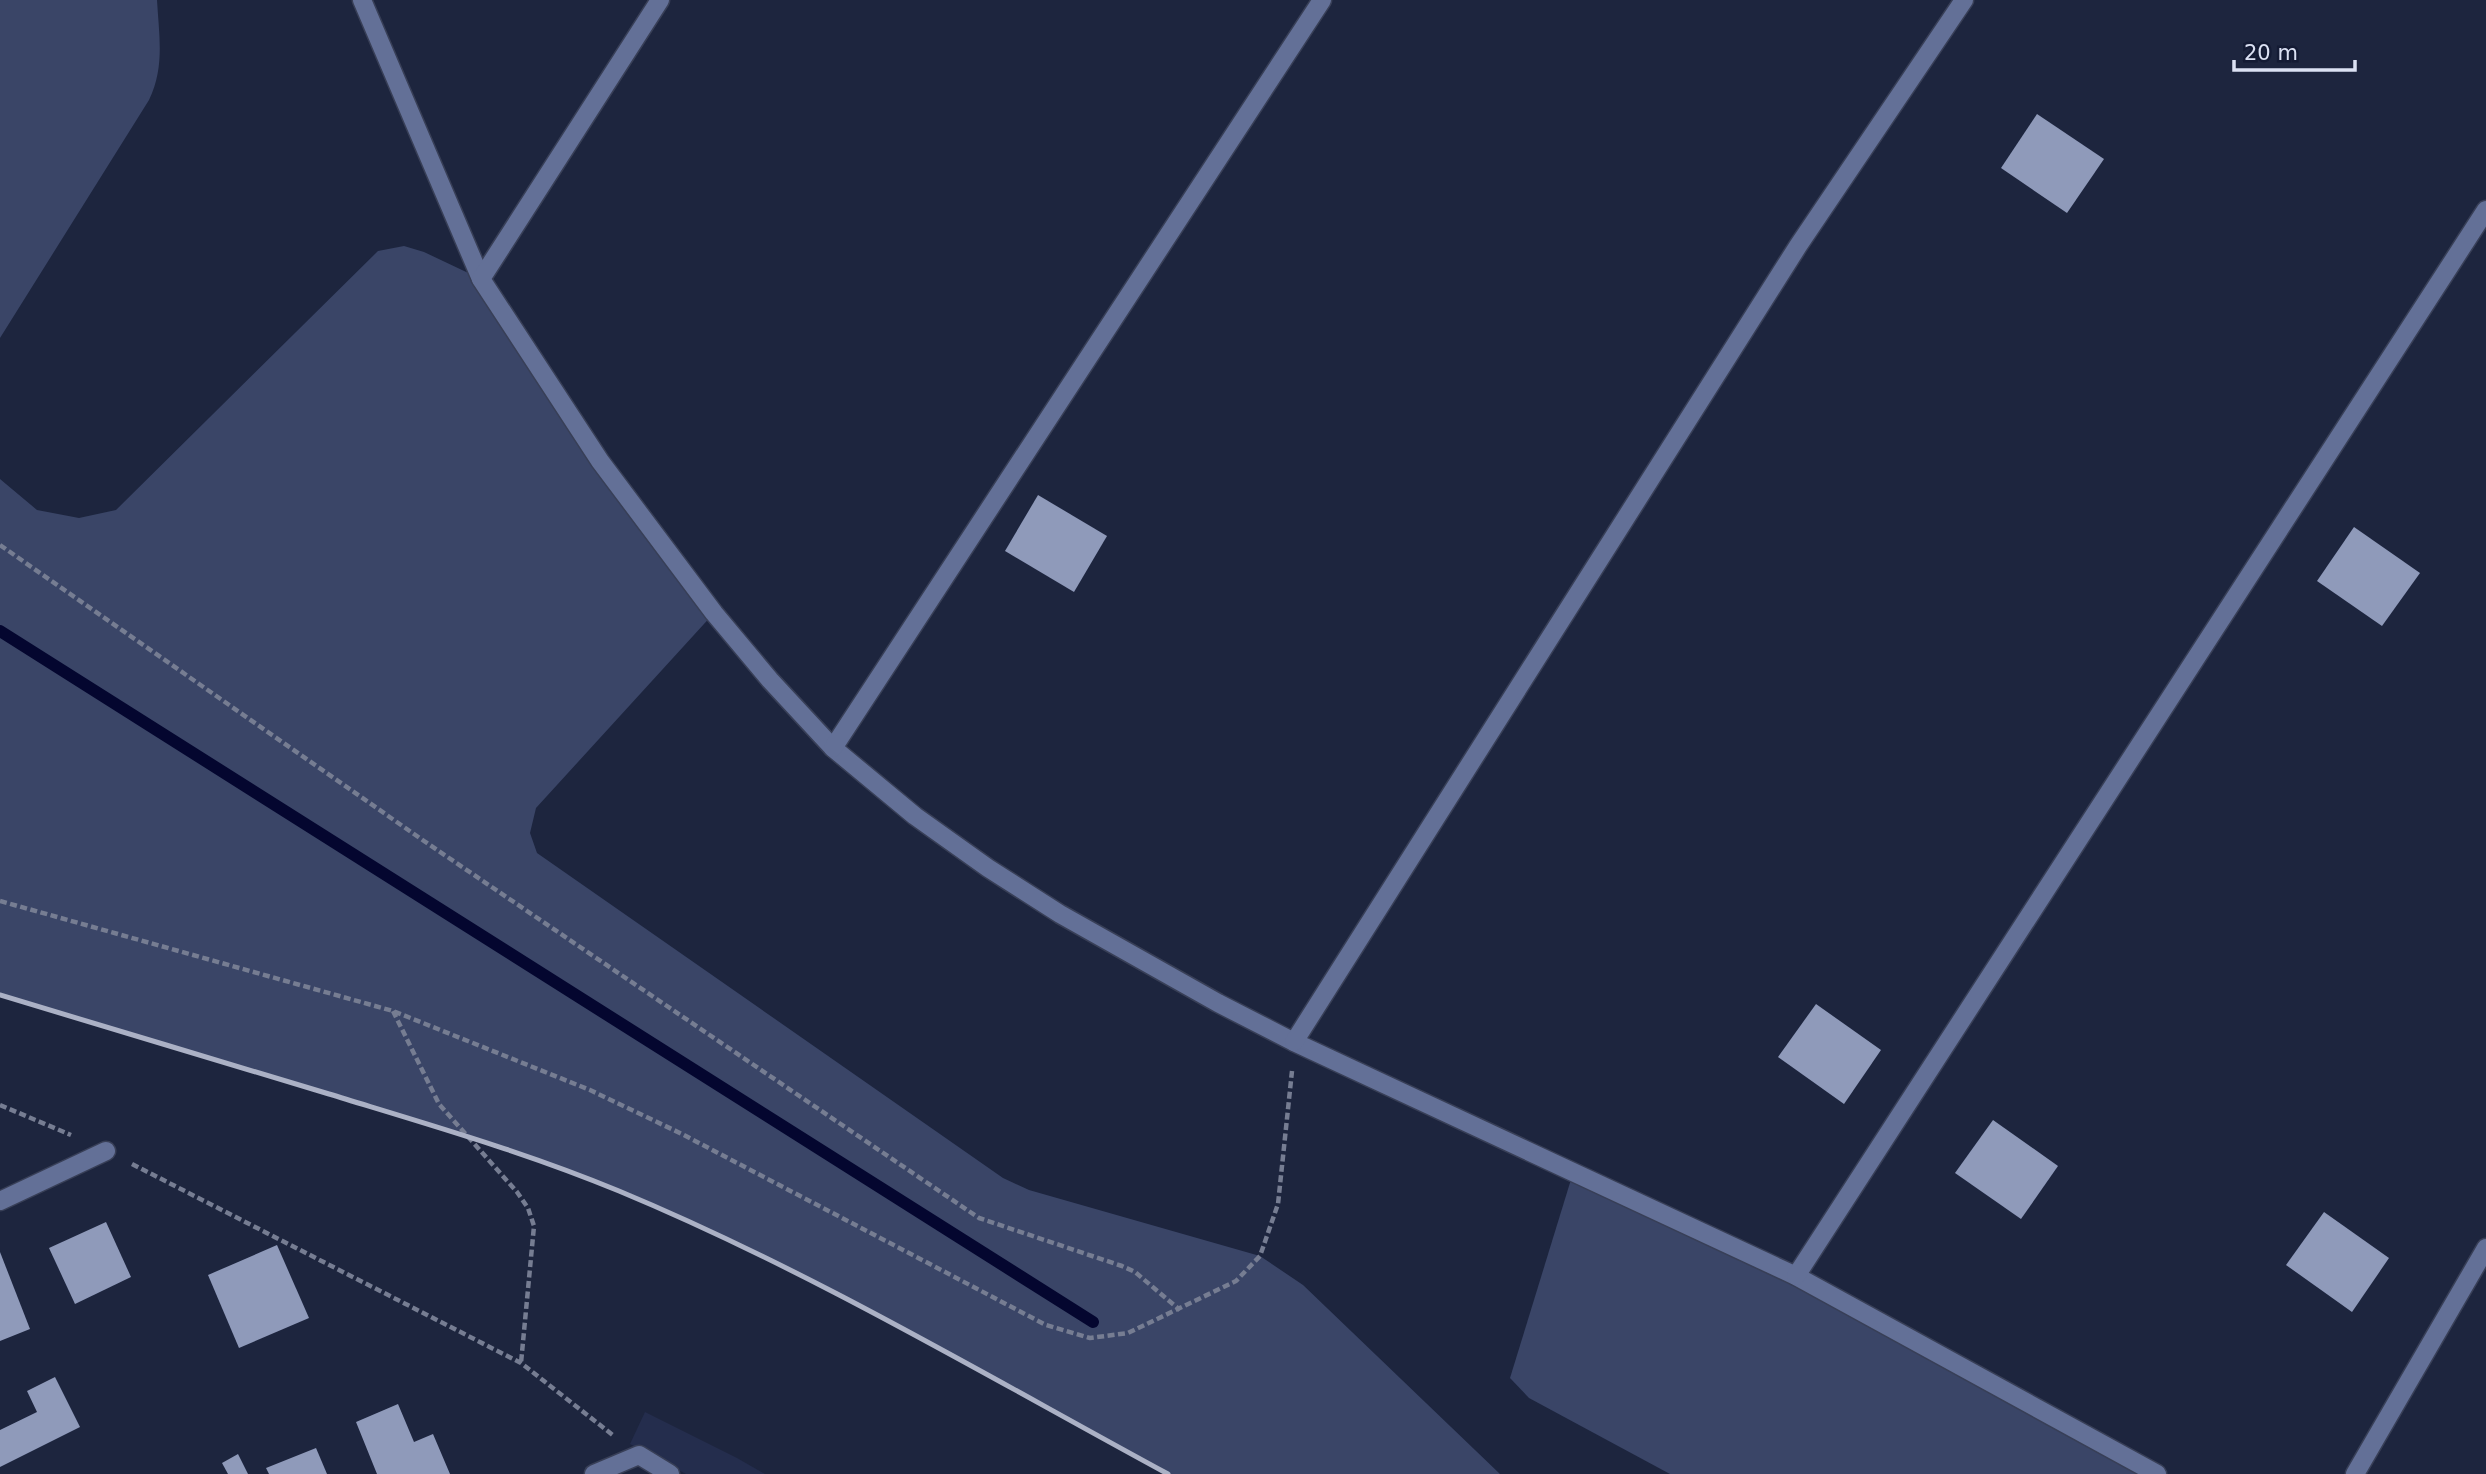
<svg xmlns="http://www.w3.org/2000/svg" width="2486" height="1474" viewBox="0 0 2486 1474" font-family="'DejaVu Sans',sans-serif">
  <rect width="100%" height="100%" fill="#1d253e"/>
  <!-- built -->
  <polygon fill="#242d4d" points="645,1412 737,1458 765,1474 686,1474 630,1444"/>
  <!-- green -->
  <g fill="#3a4567">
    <path d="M0,0H157C159,36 165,67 149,100L0,338Z"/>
    <polygon points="404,246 424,252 481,279 714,613 536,808 530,833 537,853 1003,1178 1029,1190 1260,1256 1303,1285 1500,1474 1168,1474 811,1280 708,1230 618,1191 540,1161 445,1129 0,995 0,479 37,510 79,518 116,510 378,251"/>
    <polygon points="1573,1173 1796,1276 2157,1474 1670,1474 1529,1398 1510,1378"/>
  </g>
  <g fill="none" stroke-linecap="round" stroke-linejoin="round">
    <!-- stream -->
    <polyline stroke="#04062f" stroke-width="12" points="0,631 1093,1322"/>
  </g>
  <!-- building -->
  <g fill="#8f9aba">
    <polygon points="2037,114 2104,159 2067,213 2001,168"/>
    <polygon points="1038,495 1107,536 1074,592 1005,551"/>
    <polygon points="2354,527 2420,573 2382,626 2317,581"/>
    <polygon points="1816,1004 1881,1050 1844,1104 1778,1057"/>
    <polygon points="1993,1120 2058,1166 2021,1219 1955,1173"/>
    <polygon points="2324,1212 2389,1258 2352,1312 2286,1265"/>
    <polygon points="106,1222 131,1277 75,1304 49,1248"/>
    <polygon points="277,1245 309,1318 239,1348 208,1275"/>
    <polygon points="0,1252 30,1329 0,1341"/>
    <polygon points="55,1377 80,1427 0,1467 0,1430 37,1412 27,1391"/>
    <polygon points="398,1404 414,1442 433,1434 450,1474 377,1474 356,1422"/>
    <polygon points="316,1448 327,1474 269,1474 266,1468"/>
    <polygon points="238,1454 248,1474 228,1474 222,1463"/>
  </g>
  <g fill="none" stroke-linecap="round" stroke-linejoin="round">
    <defs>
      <g id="minor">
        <polyline points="362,0 481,279"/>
        <polyline points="660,0 481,279 600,461 714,613 770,680 833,748 915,816 988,868 1060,914 1218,1003 1294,1042 1796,1276 2157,1474"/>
        <polyline points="833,748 1322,0"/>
        <polyline points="1294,1042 1798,246 1964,0"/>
        <polyline points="0,1201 106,1151"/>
        <polyline points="1796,1276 2486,210"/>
        <polyline points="594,1474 639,1455 670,1474"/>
        <polyline points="2355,1474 2486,1248"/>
      </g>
    </defs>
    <!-- minor casing -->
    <use href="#minor" stroke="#383f57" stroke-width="21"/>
    <!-- path -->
    <g stroke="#767d92" stroke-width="4.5" stroke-dasharray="7 3.5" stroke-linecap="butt">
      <polyline points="0,545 424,841 979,1218 1122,1266 1135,1272 1180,1310"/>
      <polyline points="0,901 393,1011 590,1090 682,1134 1046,1325 1090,1338 1128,1333 1236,1281 1260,1256 1278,1204 1292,1071"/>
      <polyline points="393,1011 439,1104 517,1192 528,1208 534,1226 521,1363"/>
      <polyline points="0,1105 71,1135"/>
      <polyline points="132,1164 521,1363 614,1436"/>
    </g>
    <!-- minor -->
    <use href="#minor" stroke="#637097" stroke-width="18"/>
    <!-- rail -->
    <path stroke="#abb1c5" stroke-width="5" d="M0,995C110,1028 219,1061 329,1094C427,1124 525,1152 619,1191C809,1270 987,1376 1168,1474"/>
  </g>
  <!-- scale -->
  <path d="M2234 60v10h121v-10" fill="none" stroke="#dbe1f3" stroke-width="3.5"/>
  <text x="2244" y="60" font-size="21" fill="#dbe1f3" stroke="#141b34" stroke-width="5" paint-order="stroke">20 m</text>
</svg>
